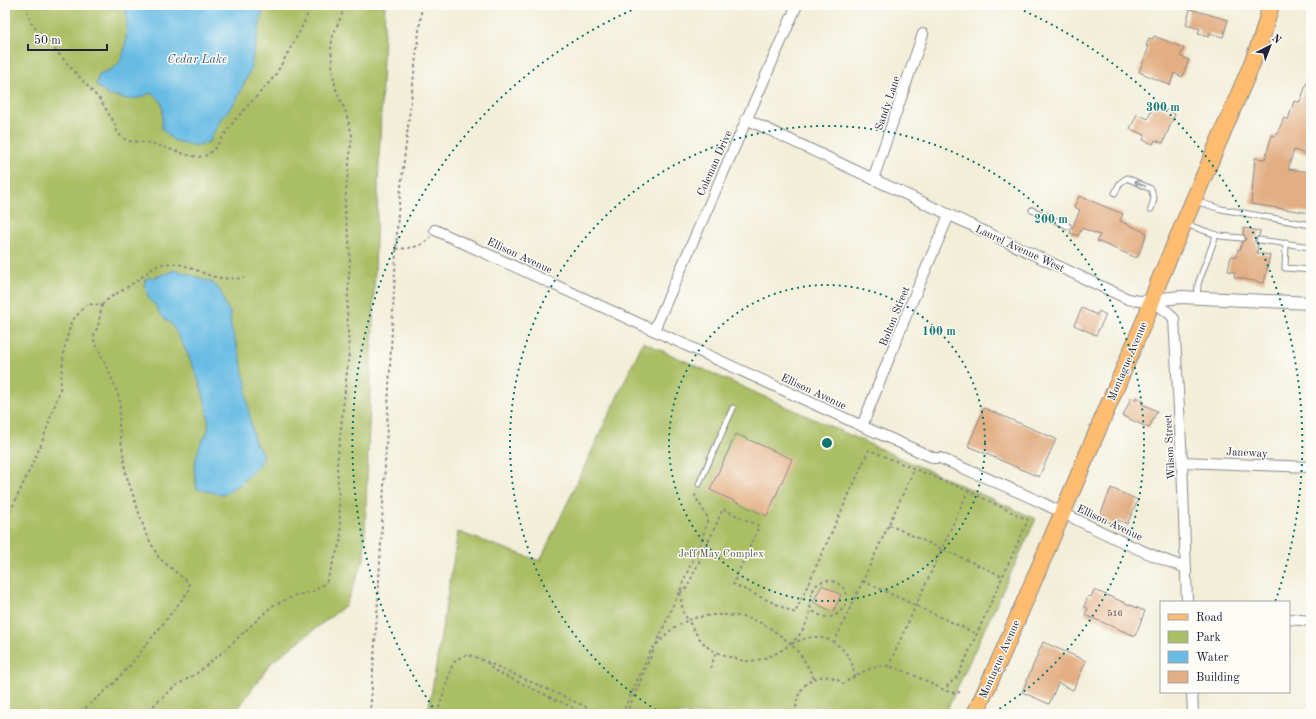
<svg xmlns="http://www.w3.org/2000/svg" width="1316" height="719" viewBox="0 0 1316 719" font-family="'Old Standard TT',serif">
  <rect width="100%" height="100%" fill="#fdfcf7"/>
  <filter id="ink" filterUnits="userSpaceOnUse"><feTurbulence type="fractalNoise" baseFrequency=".025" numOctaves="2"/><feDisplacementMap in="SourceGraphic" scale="8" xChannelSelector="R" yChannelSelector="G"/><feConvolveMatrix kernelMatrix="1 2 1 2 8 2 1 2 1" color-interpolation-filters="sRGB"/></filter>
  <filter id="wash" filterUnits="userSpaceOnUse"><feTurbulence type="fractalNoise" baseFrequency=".012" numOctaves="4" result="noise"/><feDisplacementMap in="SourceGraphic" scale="16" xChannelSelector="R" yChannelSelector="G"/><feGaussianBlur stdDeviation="0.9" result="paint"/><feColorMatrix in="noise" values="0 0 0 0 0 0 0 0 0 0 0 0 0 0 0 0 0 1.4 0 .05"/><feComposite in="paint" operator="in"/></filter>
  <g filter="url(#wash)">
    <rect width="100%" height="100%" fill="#f2eed8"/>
    <!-- green -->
    <g fill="#aabe63" stroke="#66704f">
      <polygon points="5,5 385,5 364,559 346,605 271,663 234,714 5,714"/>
      <polygon points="643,342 1036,519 945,714 428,714 458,532 540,561"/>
    </g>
    <!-- water -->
    <g fill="#68bce4" stroke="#456f90">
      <path d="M125,5H264L250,71L236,101L221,119L208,143L193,146L173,140L162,129C161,112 168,102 151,93C142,97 135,100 125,99C119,97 115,95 109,96L96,85L99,74C105,72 114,69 118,64C128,53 128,19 125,5Z"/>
      <path d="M175,270L183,272L213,283L218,288L223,296L224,302L230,313L231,328L241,359L243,373L247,385L246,393L250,418L255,443L259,448L263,455L261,462L239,486L234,487L224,495L197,489L195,474L194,473C195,462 197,453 201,443C203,439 207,435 208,430C212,404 186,346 171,324C169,322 167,321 164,318C160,315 158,310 156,306C155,304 153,303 151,302C147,297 148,291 144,285L146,279L150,277L153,278Z"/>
    </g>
    <g id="blocks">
      <!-- building -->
      <g fill="#e3ae83">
        <polygon points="1190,9 1228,20 1223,37 1209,33 1209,37 1198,34 1200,29 1186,25"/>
        <polygon points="1154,36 1184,48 1180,56 1189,60 1182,77 1174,73 1170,85 1139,72 1149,47 1146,46 1149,38 1153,39"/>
        <polygon points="1310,74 1311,145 1308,155 1294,150 1288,169 1311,172 1311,213 1251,204 1255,158 1265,159 1272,135 1276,136 1284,118 1288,120 1294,101 1300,102"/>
        <polygon points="1154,104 1175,114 1163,143 1155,140 1153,144 1143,140 1145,135 1130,129 1137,114 1148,119"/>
        <polygon points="1079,196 1123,214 1120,221 1147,233 1137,258 1097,241 1100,235 1082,228 1078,236 1070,233 1080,210 1074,207"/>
        <polygon points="1244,228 1260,231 1259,236 1255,239 1255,242 1258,244 1257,253 1270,255 1264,283 1234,277 1235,272 1228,271 1231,256 1236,257 1238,249 1240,250 1242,242 1246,239 1245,236 1243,234"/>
        <polygon points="1082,308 1097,315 1099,311 1106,315 1096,335 1074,325"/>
        <polygon points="1136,397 1143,401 1142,404 1157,411 1149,428 1123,416 1131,398 1135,400"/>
        <polygon points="984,408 1056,439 1039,477 968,446"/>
        <polygon points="736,434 792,459 767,516 710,490"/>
        <polygon points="1111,488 1138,500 1127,524 1118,520 1116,525 1099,518"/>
        <polygon points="822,585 841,595 833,612 813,602"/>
        <polygon points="1094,590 1145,611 1135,636 1085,615 1088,608 1084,607 1088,596 1091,597"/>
        <polygon points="1043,642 1086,661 1073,690 1058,683 1049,704 1022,692"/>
      </g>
    </g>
  </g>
  <g filter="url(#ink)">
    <use href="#blocks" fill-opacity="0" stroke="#8a888a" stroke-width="1"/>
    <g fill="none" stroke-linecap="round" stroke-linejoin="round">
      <defs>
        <g id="service">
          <polyline points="1115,193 1120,183 1127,178 1151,189 1154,199 1151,209"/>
          <polyline points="1195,201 1221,209 1311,225"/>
          <polyline points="1032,210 1068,226"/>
          <polyline points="1185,224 1220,236 1242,238"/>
          <polyline points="1259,240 1311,247"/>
          <polyline points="1286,243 1285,268 1311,270"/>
          <polyline points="1197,297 1198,284 1216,235"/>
          <polyline points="699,484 733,408"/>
        </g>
        <g id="minor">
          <polyline points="746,119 1128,299 1139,301 1152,300 1170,314 1174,319 1182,462 1187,602"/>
          <polyline points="873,179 923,34"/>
          <path d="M435,230L862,426L934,458H940C972,472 1006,486 1038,501C1087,524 1134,550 1186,568"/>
          <polyline points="654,330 797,5"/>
          <polyline points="862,426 905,318 949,215"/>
          <polyline points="1182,462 1311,467"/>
          <polyline points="1289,619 1311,621"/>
          <polyline points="1192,692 1193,714"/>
        </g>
        <polyline id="tertiary" points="1152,300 1181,297 1311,303"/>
        <polyline id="primary" points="975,714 1004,650 1146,317 1159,281 1251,66 1262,37 1271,5"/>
      </defs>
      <!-- service casing -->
      <use href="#service" stroke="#8a888a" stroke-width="7"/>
      <!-- minor casing -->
      <use href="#minor" stroke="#8a888a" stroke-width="12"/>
      <!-- tertiary casing -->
      <use href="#tertiary" stroke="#8a888a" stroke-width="14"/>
      <!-- primary casing -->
      <use href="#primary" stroke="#8a888a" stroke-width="18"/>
      <!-- path -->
      <g stroke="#8a888a" stroke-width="2" stroke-dasharray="3 3" stroke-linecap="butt">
        <polyline points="25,5 31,23 101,101 116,126 117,131 121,137 128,141 151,143 188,155 198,157 208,155 215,148 235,120 275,76 301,29 309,11 315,7 324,5"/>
        <path d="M396,249C408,248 422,248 430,237"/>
        <path d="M102,305C111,295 121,292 132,284C140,279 148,271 157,266C175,258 194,270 211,276C222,279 233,279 244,278"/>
        <path d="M5,523L41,445L60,390L64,351L71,322L87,304L102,305L98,326L93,338L113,381L120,401L119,426L126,474L146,534L159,558L188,582C191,588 188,592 184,597L132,663L113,684L79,714"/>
        <polyline points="889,525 1002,576"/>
        <polyline points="863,581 977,634"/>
        <polyline points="680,593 687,588 723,509 759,526 733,584 795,613 869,450 968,491 1028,520 958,676 948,685 945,690"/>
        <polyline points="834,643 914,470"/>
        <path d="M791,644C782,637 773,629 763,624C741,613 711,612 688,620C694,631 700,641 710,649C715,652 722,654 727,656C734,658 741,661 748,661C769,660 791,648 802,631C806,625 809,618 810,611C811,608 810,605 810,602C810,596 814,586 819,583C829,577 840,582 845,591C851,602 839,618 827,617C821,617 816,613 811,610"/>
        <polyline points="656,645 680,589"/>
        <polyline points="487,662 493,670 586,714"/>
        <polyline points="888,667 968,491"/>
        <polyline points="711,668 716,651"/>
        <path d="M814,678L803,658L791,644C799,641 806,637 815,637C835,637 855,656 854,677"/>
        <polyline points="137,714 153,706 175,686 196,674 226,649 272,606 296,595 312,592 326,583 341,540 337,464 349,353 347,310 350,258 349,238 345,216 345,202 352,135 346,113 336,89 333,75 331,48 333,35 343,12 341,7 337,5"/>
        <polyline points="370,714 378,601 398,213 422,5"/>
        <polyline points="437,714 452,666 457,659 466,655 473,656 498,667 602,714"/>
        <polyline points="622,714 651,650 673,628 688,620 683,612 680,593 683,582 702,539 708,518 695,496 697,491"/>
        <polyline points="626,714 654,649"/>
        <path d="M797,714C791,687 821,664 843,684C854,676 871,666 885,666C899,667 922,679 934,685C943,689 951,695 960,692"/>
      </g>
      <!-- service -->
      <use href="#service" stroke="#fff" stroke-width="5"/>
      <!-- minor -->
      <use href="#minor" stroke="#fff" stroke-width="10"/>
      <!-- tertiary -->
      <use href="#tertiary" stroke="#fff" stroke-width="12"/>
      <!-- primary -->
      <use href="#primary" stroke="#fdbc70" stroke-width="16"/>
    </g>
    <!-- one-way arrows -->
    <defs><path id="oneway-shaft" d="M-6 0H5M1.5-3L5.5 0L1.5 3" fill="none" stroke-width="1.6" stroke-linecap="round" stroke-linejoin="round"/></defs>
    <use stroke="#9c9ca7" href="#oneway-shaft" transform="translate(1140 184) rotate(-156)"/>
  </g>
  <!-- distance rings -->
  <g fill="none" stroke="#0f766e" stroke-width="2" stroke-dasharray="2 4">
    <circle cx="827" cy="443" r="158"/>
    <path d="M661 713A317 317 0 1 1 993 713"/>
    <path d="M436 712A475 475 0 0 1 641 6M1013 6A475 475 0 0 1 1275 602"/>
  </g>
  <g text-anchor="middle" stroke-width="3" stroke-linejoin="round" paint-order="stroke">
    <!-- number labels -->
    <g font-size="9" fill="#52454d">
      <text x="1115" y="616">516</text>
    </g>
    <!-- street labels -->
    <g font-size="11" fill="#22223b" stroke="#fdfcf7">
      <text transform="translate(887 103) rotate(-71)" y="4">Sandy Lane</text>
      <text transform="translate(714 163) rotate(-66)" y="4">Coleman Drive</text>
      <text transform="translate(1020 248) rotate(25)" y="4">Laurel Avenue West</text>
      <text transform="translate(520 255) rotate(25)" y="4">Ellison Avenue</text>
      <text transform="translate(894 316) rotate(-68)" y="4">Bolton Street</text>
      <text transform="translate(1127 361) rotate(-67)" y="4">Montague Avenue</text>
      <text transform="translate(814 391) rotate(25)" y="4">Ellison Avenue</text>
      <text transform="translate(1169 447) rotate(-93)" y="4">Wilson Street</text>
      <text transform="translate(1247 452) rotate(3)" y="4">Janeway</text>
      <text transform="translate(1110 522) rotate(25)" y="4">Ellison Avenue</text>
      <text transform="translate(999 659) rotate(-66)" y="4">Montague Avenue</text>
    </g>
    <!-- park labels -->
    <g font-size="11" fill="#525949" stroke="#fdfcf7">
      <text x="721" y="557">Jeff May Complex</text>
    </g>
    <!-- water labels -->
    <g font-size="12" font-style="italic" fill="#3a5876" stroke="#fdfcf7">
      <text x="197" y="63">Cedar Lake</text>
    </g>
  </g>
  <circle cx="827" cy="443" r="6" fill="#0f766e" stroke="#fdfcf7" stroke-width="2"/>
  <g font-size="12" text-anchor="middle" font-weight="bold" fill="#0f766e" stroke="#fdfcf7" stroke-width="3" stroke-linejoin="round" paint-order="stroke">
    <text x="1163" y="111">300 m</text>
    <text x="1051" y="223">200 m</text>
    <text x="939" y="335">100 m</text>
  </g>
  <!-- margin -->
  <rect width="1316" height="719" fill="none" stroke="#fdfcf7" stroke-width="20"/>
  <!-- legend -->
  <rect x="1160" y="601" width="130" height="92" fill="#fdfcf7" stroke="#a5a5ac"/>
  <rect x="1168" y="614" width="20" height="6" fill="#fdbc70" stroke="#a5a5ac"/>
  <text x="1196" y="621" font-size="12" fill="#22223b">Road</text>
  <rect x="1168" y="631" width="20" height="12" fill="#aabe63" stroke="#a5a5ac"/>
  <text x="1196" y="641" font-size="12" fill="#22223b">Park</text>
  <rect x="1168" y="651" width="20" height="12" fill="#68bce4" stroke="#a5a5ac"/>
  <text x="1196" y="661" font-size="12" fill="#22223b">Water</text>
  <rect x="1168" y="671" width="20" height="12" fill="#e3ae83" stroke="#a5a5ac"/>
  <text x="1196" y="681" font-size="12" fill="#22223b">Building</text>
  <!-- north arrow -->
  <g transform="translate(1270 46) rotate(42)" stroke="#fdfcf7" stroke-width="3" paint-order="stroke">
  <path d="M0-3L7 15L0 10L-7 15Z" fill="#22223b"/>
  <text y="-6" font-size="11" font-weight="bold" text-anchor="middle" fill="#22223b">N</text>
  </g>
  <!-- scale -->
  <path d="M28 44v6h79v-6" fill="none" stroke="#22223b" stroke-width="2"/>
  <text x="34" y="44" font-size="12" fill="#22223b" stroke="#fdfcf7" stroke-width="3" paint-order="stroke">50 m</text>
</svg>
